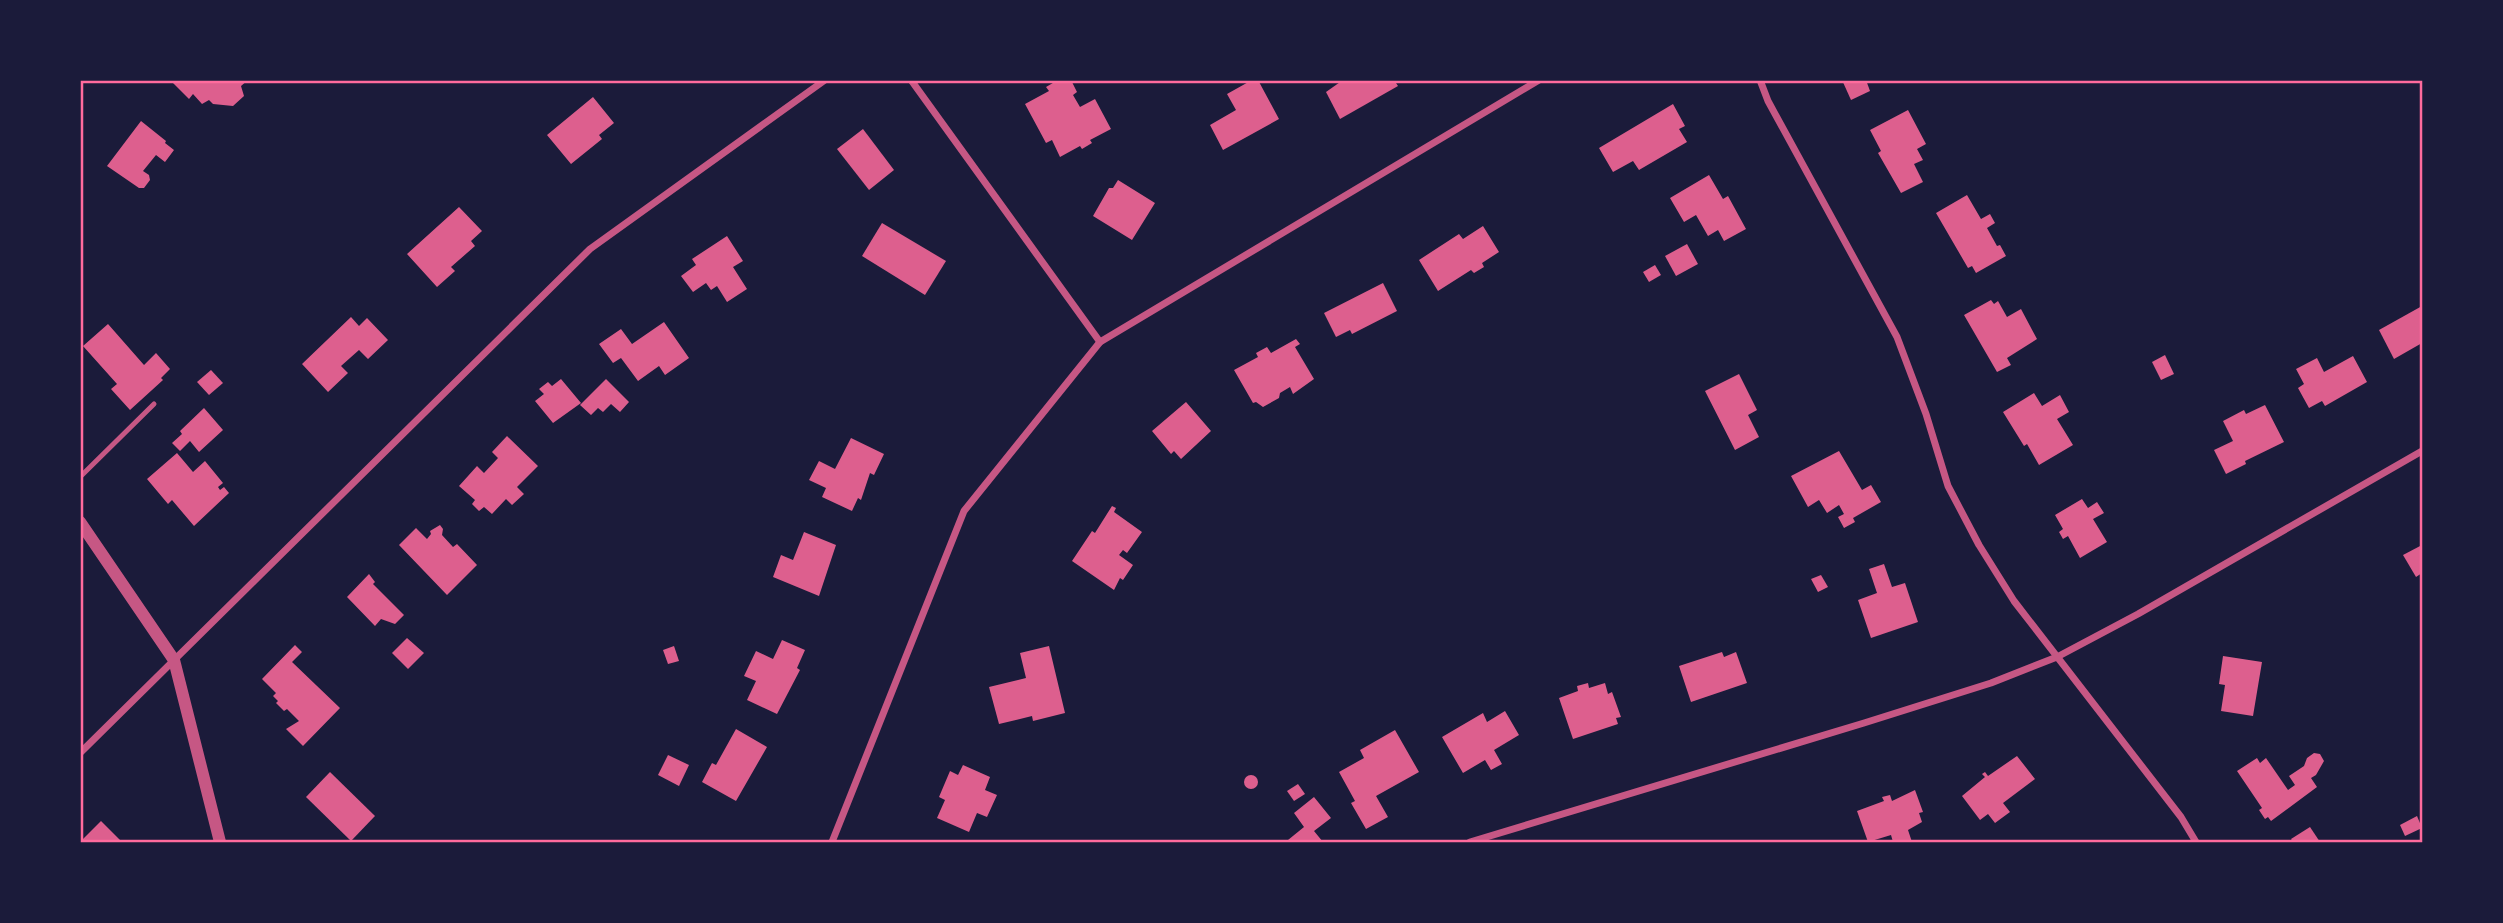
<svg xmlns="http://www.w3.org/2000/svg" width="2503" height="923" viewBox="0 0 2503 923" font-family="Cabin,sans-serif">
  <rect width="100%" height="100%" fill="#1b1b3a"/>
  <!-- building -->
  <g fill="#dd5f8e">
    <polygon points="170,80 248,80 241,86 244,96 233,106 213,104 209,100 202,104 193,94 189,99"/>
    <polygon points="1058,80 1071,80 1077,92 1073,95 1080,107 1095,99 1111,129 1090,140 1092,143 1082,149 1080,146 1060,157 1052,140 1046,143 1025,104 1049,91 1046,87"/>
    <polygon points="1252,80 1258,80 1279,119 1223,150 1210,125 1236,110 1227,94"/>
    <polygon points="1343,80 1394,80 1398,86 1340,119 1326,92"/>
    <polygon points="1842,80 1866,80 1870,91 1851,100"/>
    <polygon points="593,97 614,123 599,135 602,139 571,164 547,135"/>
    <polygon points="1673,104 1685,126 1679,129 1687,142 1639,170 1633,161 1613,172 1599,148"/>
    <polygon points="1908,110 1926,144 1917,149 1923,160 1914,164 1923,182 1901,193 1878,153 1881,151 1870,130"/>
    <polygon points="141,121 166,141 165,143 174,150 165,162 156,155 143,171 149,175 150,180 144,188 139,188 107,166"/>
    <polygon points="863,129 894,170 869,190 837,149"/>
    <polygon points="1709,175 1723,199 1728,196 1746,229 1724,241 1718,230 1708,236 1696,215 1684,222 1670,198"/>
    <polygon points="1118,180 1155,203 1132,240 1093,216 1109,188 1113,188"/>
    <polygon points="1967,195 1981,219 1990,214 1995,223 1987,228 1997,246 2000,245 2006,256 1976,273 1972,266 1968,268 1936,213"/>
    <polygon points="459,207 482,231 471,241 475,246 451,267 455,271 437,287 407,254"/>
    <polygon points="882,223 946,261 925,295 862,256"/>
    <polygon points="1483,226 1499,252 1482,263 1484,267 1474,273 1471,270 1438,291 1419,260 1459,234 1463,239"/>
    <polygon points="727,236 743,261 733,267 747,289 727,302 717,286 711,290 706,283 693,292 681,276 696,265 692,259"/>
    <polygon points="1687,244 1698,264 1676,276 1665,256"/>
    <polygon points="1655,265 1661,275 1649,282 1643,272"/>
    <polygon points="1383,283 1397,311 1352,334 1350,330 1336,337 1324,313"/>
    <polygon points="1991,300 1994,304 1998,301 2007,317 2021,309 2037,339 2007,358 2011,365 1997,372 1964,315"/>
    <polygon points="2422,306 2422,343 2394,359 2379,330"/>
    <polygon points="351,317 359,326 367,318 388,340 368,359 359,350 341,366 348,373 328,392 302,364"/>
    <polygon points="664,322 689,358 665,375 659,366 638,381 621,358 613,363 599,344 621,329 632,344"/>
    <polygon points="108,324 144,365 156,353 170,369 161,378 163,380 130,410 111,389 117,384 83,346"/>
    <polygon points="1296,339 1300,344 1295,347 1314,379 1293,394 1290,387 1280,393 1279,398 1263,407 1256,402 1253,403 1234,370 1258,357 1256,353 1267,347 1271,353"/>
    <polygon points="2165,355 2174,374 2161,380 2152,362"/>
    <polygon points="2353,356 2367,382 2325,406 2322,401 2309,408 2298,388 2304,384 2296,369 2317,358 2324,372"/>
    <polygon points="211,370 223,383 209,395 197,382"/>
    <polygon points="1739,374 1757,410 1748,415 1759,437 1735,450 1705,391"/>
    <polygon points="561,379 581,403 553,423 535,401 544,394 539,389 548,382 552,386"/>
    <polygon points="606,379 629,402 620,412 611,404 603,412 598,408 591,415 580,405"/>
    <polygon points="2034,393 2042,406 2060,395 2069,412 2057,419 2073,445 2039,465 2027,444 2024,446 2003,412"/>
    <polygon points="1186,402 1211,431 1181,459 1174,451 1171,454 1152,431"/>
    <polygon points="2265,405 2284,442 2245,461 2246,464 2226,474 2214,450 2233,441 2223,421 2244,410 2246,414"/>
    <polygon points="204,408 223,430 199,452 190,441 180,451 172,443 182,434 180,431"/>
    <polygon points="507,436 538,466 517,487 524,494 512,505 506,499 492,514 484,507 479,511 472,504 475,500 459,486 477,466 484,473 498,458 492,452"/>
    <polygon points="851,438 884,454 874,475 870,473 861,500 858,498 852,511 822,497 826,488 809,480 819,461 835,469"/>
    <polygon points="1839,451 1862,490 1871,485 1881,502 1853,518 1855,522 1844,528 1838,517 1844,514 1839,505 1827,513 1819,500 1808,507 1791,476"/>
    <polygon points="177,453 193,472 205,461 223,483 218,487 220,490 224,487 229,493 194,526 172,500 168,504 147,479"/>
    <polygon points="2082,499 2088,508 2097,502 2104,513 2093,519 2107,542 2080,558 2068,536 2063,539 2059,532 2063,529 2055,515"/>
    <polygon points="1112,506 1116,508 1114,512 1142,532 1127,553 1123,550 1119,555 1133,565 1123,580 1120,578 1114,590 1072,561 1092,531 1095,533"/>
    <polygon points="440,525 443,529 442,535 453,547 457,544 477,565 447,595 399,545 416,528 427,539 431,534 430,531"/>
    <polygon points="804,532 836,545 819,596 773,577 781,555 793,560"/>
    <polygon points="2422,545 2422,573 2416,577 2403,555"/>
    <polygon points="1884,564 1892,587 1905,583 1918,622 1871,638 1858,600 1877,593 1869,569"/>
    <polygon points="369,574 375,582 373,584 404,615 395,624 381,619 375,626 347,597"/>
    <polygon points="1821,575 1828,587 1818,592 1811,579"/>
    <polygon points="407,638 424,653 408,669 392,653"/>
    <polygon points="782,640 805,650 797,668 800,670 777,714 747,700 756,681 744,676 756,651 773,659"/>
    <polygon points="295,645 302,652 292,662 340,708 303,746 286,729 299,721 287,709 284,711 276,703 278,701 273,696 276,693 262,679"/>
    <polygon points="674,646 679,661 668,664 663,650"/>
    <polygon points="1049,646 1065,713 1033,721 1032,716 999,724 989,687 1026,678 1020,653"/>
    <polygon points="1722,652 1724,657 1736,652 1747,683 1691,702 1679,666"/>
    <polygon points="2223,656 2262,662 2253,716 2221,711 2225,685 2219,684"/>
    <polygon points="1588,683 1589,688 1605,683 1608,694 1612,692 1621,717 1616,718 1618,724 1573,739 1559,698 1578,691 1577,686"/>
    <polygon points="1505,711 1519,735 1494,750 1502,764 1491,770 1485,760 1463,773 1442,737 1483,713 1487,722"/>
    <polygon points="736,729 767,747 736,801 702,782 712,763 716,765"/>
    <polygon points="1395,730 1419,772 1376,796 1388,817 1366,829 1351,803 1355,801 1339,772 1364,758 1360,750"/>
    <polygon points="2314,753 2320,754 2324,761 2316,775 2311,778 2317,787 2271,821 2268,817 2265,819 2259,810 2262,808 2237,771 2257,758 2260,763 2266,758 2288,790 2295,785 2289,776 2304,766 2307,758"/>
    <polygon points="668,755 689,765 679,786 658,775"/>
    <polygon points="2017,756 2035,779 2003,803 2010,812 1995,823 1988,814 1980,820 1962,796 1985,777 1982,774 1985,772 1988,776"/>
    <polygon points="963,765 990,777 985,790 997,795 987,817 977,813 969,832 937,818 945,800 939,797 950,771 958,775"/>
    <polygon points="330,772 375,816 351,841 306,797"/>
    <circle cx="1251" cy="782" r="7"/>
    <polygon points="1298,784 1305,794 1294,801 1287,791"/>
    <polygon points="1915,790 1923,812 1919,813 1922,822 1908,830 1912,842 1893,842 1891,835 1868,842 1857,811 1884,801 1882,797 1890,795 1892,801"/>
    <polygon points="1314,797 1331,818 1314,831 1323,842 1290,842 1288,840 1304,827 1294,813"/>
    <polygon points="2417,816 2422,828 2405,836 2400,825"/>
    <polygon points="101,821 122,842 80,842"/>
    <polygon points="2310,827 2320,842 2293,842 2291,839"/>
  </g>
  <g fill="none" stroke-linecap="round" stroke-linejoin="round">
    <!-- service -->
    <polyline stroke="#c65784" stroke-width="5" points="80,477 154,404"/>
    <!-- minor -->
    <g stroke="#c65784" stroke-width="7">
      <polyline points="911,80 1100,342"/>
      <polyline points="1760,80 1768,101 1897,337 1926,414 1948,486 1979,545 2014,601 2181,817 2196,842"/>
      <polyline points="80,753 590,249 825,80"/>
      <polyline points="832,842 964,511 1100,342 1539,80"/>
      <polyline points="1470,842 1864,723 1991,683 2057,657 2138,614 2422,451"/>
    </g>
    <!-- tertiary -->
    <polyline stroke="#c65784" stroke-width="12" points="80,522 174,660 220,842"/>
  </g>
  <!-- border -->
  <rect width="2503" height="923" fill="none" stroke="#1b1b3a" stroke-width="164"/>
  <rect x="82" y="82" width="2339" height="759" fill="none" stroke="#ff6b9d" stroke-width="2.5"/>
</svg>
